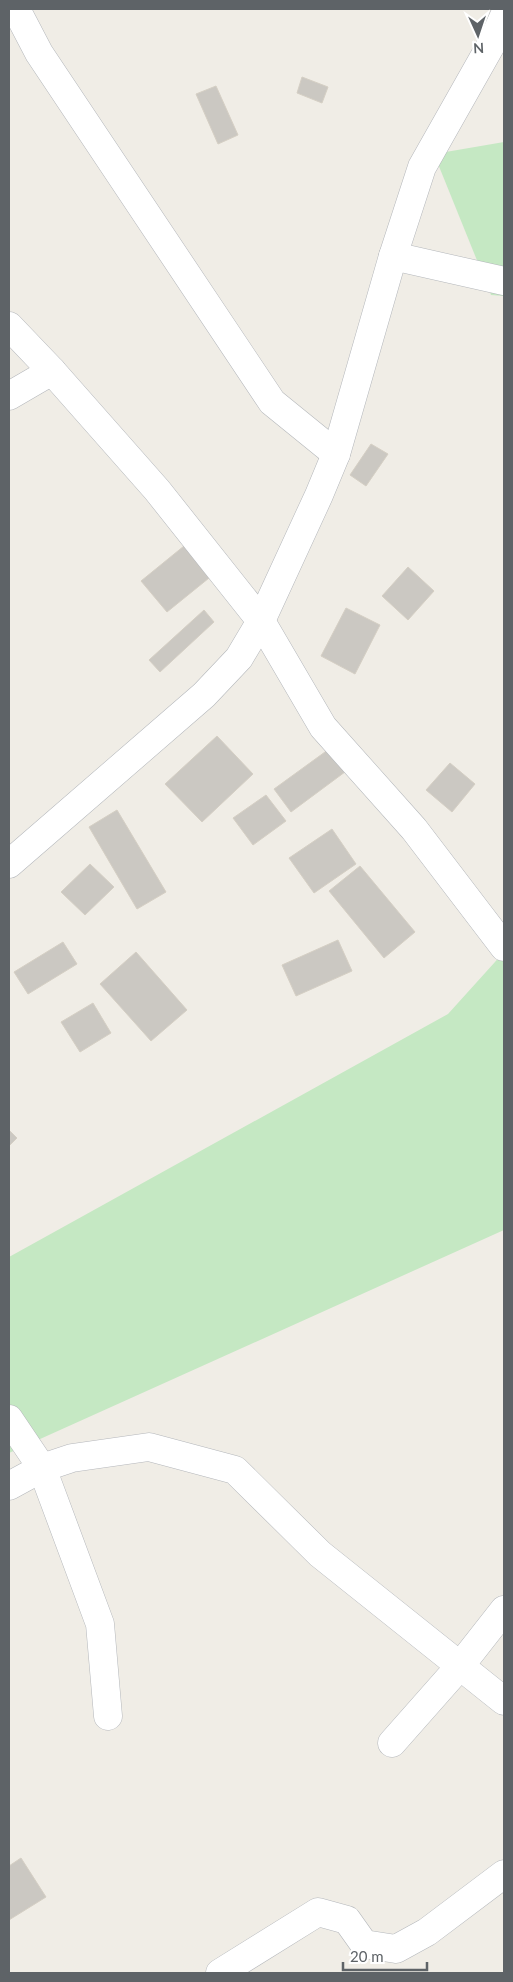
<svg xmlns="http://www.w3.org/2000/svg" width="513" height="1982" viewBox="0 0 513 1982" font-family="Lato,sans-serif">
  <rect width="100%" height="100%" fill="#f0ede6"/>
  <!-- green -->
  <g fill="#c5e8c3">
    <polygon points="504,142 504,296 491,295 434,154"/>
    <polygon points="504,952 504,1230 9,1453 9,1257 448,1014"/>
  </g>
  <!-- building -->
  <g fill="#cbc8c2" stroke="#d5cfc4">
    <polygon points="302,77 328,87 322,103 297,93"/>
    <polygon points="216,86 238,135 218,144 196,94"/>
    <polygon points="371,444 388,454 366,486 350,475"/>
    <polygon points="184,546 209,578 167,612 141,581"/>
    <polygon points="408,567 434,591 408,620 382,596"/>
    <polygon points="346,608 380,625 355,674 321,656"/>
    <polygon points="204,610 214,622 160,672 149,660"/>
    <polygon points="217,736 253,774 202,822 165,784"/>
    <polygon points="336,744 353,766 291,812 274,789"/>
    <polygon points="450,763 475,784 452,812 426,790"/>
    <polygon points="266,795 286,821 253,845 233,818"/>
    <polygon points="117,810 166,892 137,909 89,827"/>
    <polygon points="332,829 356,864 314,893 289,858"/>
    <polygon points="90,864 114,887 85,915 61,892"/>
    <polygon points="360,866 415,932 384,958 329,891"/>
    <polygon points="338,940 352,971 296,996 282,965"/>
    <polygon points="63,942 77,964 28,994 14,972"/>
    <polygon points="136,952 187,1010 151,1041 100,984"/>
    <polygon points="93,1003 111,1033 80,1052 61,1022"/>
    <polygon points="9,1130 17,1138 9,1146"/>
    <polygon points="21,1858 46,1897 9,1920 9,1866"/>
  </g>
  <g fill="none" stroke-linecap="round" stroke-linejoin="round">
    <defs>
      <g id="minor">
        <polyline points="16,9 39,53 272,402 336,454"/>
        <polyline points="393,256 504,281"/>
        <polyline points="9,326 52,371 157,490 261,621 323,727 414,829 504,947"/>
        <polyline points="9,396 52,371"/>
        <polyline points="9,864 204,695 239,658 261,621 319,495 336,454 393,256 422,167 491,45 504,16"/>
        <polyline points="9,1419 42,1468 100,1624 108,1716"/>
        <polyline points="9,1486 42,1468 72,1458 149,1447 235,1470 320,1554 504,1701"/>
        <polyline points="392,1743 460,1666 504,1610"/>
        <polyline points="220,1973 318,1912 347,1920 364,1944 396,1949 427,1932 504,1874"/>
      </g>
    </defs>
    <!-- minor casing -->
    <use href="#minor" stroke="#b4b7bb" stroke-width="29"/>
    <!-- minor -->
    <use href="#minor" stroke="#fff" stroke-width="28"/>
  </g>
  <!-- border -->
  <rect width="513" height="1982" fill="none" stroke="#5e6367" stroke-width="20"/>
  <!-- north arrow -->
  <g transform="translate(478 35) rotate(177)" stroke="#ffffff" stroke-width="4" paint-order="stroke">
  <path d="M0-4L9 19L0 12L-9 19Z" fill="#5e6367"/>
  <text y="-8" font-size="14" font-weight="bold" text-anchor="middle" fill="#5e6367">N</text>
  </g>
  <!-- scale -->
  <path d="M343 1962v8h84v-8" fill="none" stroke="#5e6367" stroke-width="2.5"/>
  <text x="350" y="1962" font-size="15" fill="#5e6367" stroke="#ffffff" stroke-width="4" paint-order="stroke">20 m</text>
</svg>
